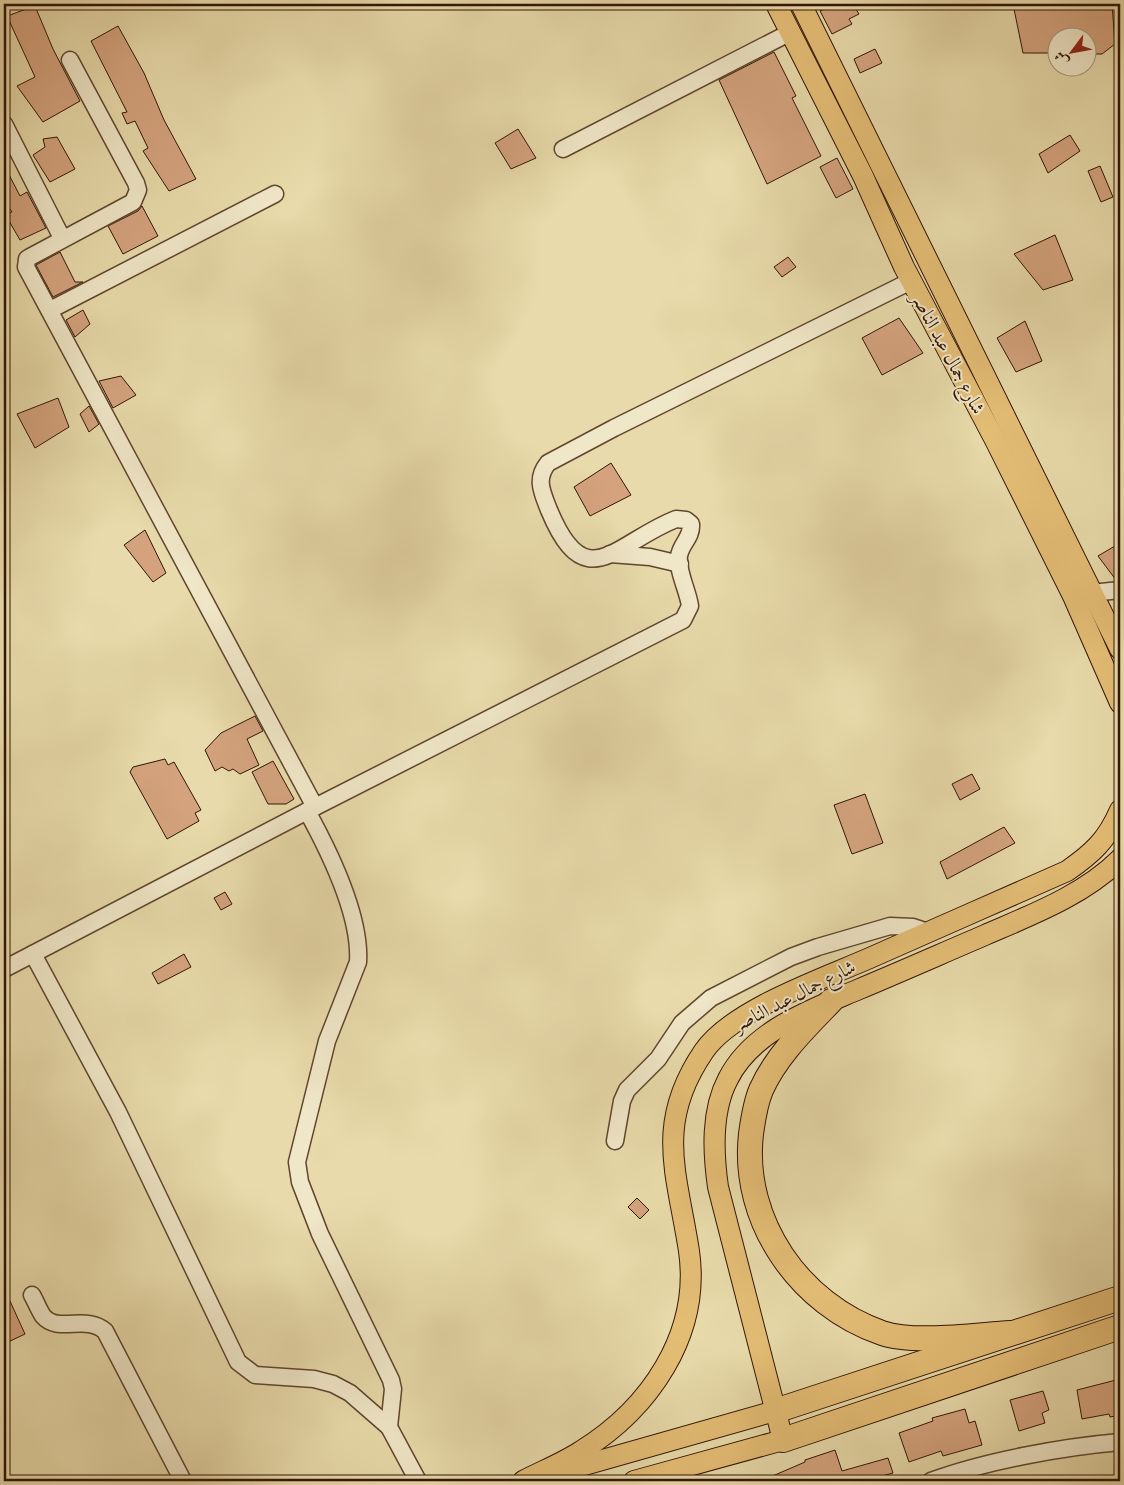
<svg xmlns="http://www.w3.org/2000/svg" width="1124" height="1485" viewBox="0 0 1124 1485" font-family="'Libre Bodoni',Amiri,serif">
  <rect width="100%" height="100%" fill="#e8daaa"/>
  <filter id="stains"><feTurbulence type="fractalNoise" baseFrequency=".004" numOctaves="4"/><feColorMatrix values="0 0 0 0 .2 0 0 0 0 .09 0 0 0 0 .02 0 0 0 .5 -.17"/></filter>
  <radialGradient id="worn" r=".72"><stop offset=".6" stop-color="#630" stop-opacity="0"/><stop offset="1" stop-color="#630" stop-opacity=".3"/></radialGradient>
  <!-- building -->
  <g fill="#d4a37e" stroke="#311505">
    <polygon points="834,4 853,4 859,14 849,19 852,24 832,34 820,11"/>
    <polygon points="1013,4 1112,4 1115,44 1102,54 1086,54 1086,38 1056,38 1056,53 1023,53"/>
    <polygon points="35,6 53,49 80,101 43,122 17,86 35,77 7,16"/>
    <polygon points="118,26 144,73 164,120 196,179 169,191 143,151 148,148 135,121 127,124 122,113 127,112 91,41"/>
    <polygon points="875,49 882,63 860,73 854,59"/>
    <polygon points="774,52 796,96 792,98 821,156 767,184 719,80"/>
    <polygon points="518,129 536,158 511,169 495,143"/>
    <polygon points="1070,135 1080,151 1048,173 1039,154"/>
    <polygon points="57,137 75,169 50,182 33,155 45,147 43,139"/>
    <polygon points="837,158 853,189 836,198 820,167"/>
    <polygon points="4,165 20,196 27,192 46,228 20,240 5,214 12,212 4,201"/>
    <polygon points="1100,166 1113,197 1101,202 1088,171"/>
    <polygon points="142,206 158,236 123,254 108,226 138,211"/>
    <polygon points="1055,235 1073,280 1043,290 1014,254"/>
    <polygon points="60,252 75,282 83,282 53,297 36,265"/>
    <polygon points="788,257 796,267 782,277 774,267"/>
    <polygon points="83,310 90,324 75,337 66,320"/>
    <polygon points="899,318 923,353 882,375 862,338"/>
    <polygon points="1025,321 1042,361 1016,372 997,338"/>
    <polygon points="121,376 136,395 113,408 99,381"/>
    <polygon points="58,398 69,427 35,448 17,414"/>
    <polygon points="89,406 99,424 89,432 80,414"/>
    <polygon points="611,463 631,495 590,516 574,487"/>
    <polygon points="145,530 166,573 153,582 124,545"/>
    <polygon points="1120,543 1120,580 1116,580 1098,556"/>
    <polygon points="255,716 263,731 247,739 259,765 240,774 233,769 229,771 222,767 215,771 205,750 221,733"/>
    <polygon points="165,759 168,765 174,762 201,810 195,813 199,821 167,839 130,772 133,767"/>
    <polygon points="273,761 294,799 286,804 268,804 252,772"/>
    <polygon points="972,774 980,789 960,800 952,784"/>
    <polygon points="865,794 883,843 852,854 834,805"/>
    <polygon points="1004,827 1015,843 947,879 940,862"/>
    <polygon points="225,892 232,904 221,910 214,898"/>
    <polygon points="184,954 191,967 158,984 152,973"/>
    <polygon points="637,1198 649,1210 640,1219 628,1207"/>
    <polygon points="4,1288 25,1334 4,1344"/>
    <polygon points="1120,1379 1120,1415 1110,1417 1109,1414 1082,1419 1077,1390"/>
    <polygon points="1043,1391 1049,1410 1042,1413 1045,1423 1019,1431 1010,1400"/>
    <polygon points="965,1409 969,1423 975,1421 982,1445 943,1456 941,1451 909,1462 899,1433 933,1421 932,1418"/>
    <polygon points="835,1450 842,1471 888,1458 893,1473 864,1481 761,1481 805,1462 805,1460"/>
  </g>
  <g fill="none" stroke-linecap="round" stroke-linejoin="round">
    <defs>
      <g id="minor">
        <polyline points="70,60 136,183 138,190 133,202 30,257 27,259 26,267 315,807"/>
        <polyline points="4,124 62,238"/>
        <polyline points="563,149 791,32"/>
        <polyline points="50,310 275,194"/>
        <polyline points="610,554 650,557 680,564"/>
        <polyline points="1082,594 1120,590"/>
        <path d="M307,811C329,851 361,915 358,962L327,1041L297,1162L300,1182L320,1234L391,1380L393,1389L389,1427L418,1481"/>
        <polyline points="33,954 118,1112 238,1362 255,1375 314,1379 333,1384 350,1393 389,1427"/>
        <path d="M4,969L315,807L683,620L690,606C688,591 677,571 679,556C681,543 692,538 691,524L686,520L676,519C615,543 586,599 549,510C542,492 535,479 548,463L614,428L911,281"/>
        <polyline points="615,1141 622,1101 627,1090 658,1059 682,1023 711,998 791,957 818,947 890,926 913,927 928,932"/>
        <path d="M32,1295C36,1302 39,1310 43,1316C58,1334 86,1314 105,1331L183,1481"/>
        <path d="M931,1481C985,1461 1062,1447 1120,1442"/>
      </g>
      <g id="major">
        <polyline points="776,4 863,176 904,267 996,442 1073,596 1120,703"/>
        <polyline points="801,4 1120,649"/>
        <polyline points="560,1472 775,1411"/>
        <path d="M523,1481C542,1471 563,1463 581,1451C649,1409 701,1335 689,1251C677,1173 654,1124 704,1051C733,1009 825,978 872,957C937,928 1002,900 1067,871C1093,853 1107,840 1120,810"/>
        <path d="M634,1481L783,1440L718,1187C713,1152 711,1111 728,1079C752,1031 810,1010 857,990C900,972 943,953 985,935C1031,915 1084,895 1120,859"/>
      </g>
      <g id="highway">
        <path d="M831,1001C805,1028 776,1056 761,1090C755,1104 753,1120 751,1134C741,1221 800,1305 882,1333C914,1344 976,1335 1010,1333"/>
        <polyline points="775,1411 1120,1298"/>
        <polyline points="783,1440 1120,1327"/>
      </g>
    </defs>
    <!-- minor casing -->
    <use href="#minor" stroke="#5f462e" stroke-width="19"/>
    <!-- major casing -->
    <use href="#major" stroke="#311505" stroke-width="22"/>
    <!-- highway casing -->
    <use href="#highway" stroke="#311505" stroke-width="26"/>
    <!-- minor -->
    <use href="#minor" stroke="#f0e7c8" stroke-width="16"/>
    <!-- major -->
    <use href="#major" stroke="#e4bd75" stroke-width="20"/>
    <!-- highway -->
    <use href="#highway" stroke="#e4bd75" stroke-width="24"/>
  </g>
  <g text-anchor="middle" stroke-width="4" stroke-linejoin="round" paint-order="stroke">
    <!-- street labels -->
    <g font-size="19" fill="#311505" stroke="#f0e7c8">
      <text transform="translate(949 353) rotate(62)" y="7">شارع جمال عبد الناصر</text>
      <text transform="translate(794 995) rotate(-27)" y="7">شارع جمال عبد الناصر</text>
    </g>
  </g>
  <!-- margin -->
  <rect width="1124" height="1485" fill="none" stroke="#e8daaa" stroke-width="20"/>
  <rect x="5" y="5" width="1114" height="1475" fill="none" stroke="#311505" stroke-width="2.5"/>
  <rect x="10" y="10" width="1104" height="1465" fill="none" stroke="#311505"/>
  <!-- north arrow -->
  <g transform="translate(1072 52) rotate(238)"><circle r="24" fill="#f0e7c8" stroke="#a4937a"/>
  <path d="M0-4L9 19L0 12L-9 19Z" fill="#8f2418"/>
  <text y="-8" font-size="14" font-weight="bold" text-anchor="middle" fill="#311505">ش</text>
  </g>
  <rect width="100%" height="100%" filter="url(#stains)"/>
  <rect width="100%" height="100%" fill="url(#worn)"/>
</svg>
